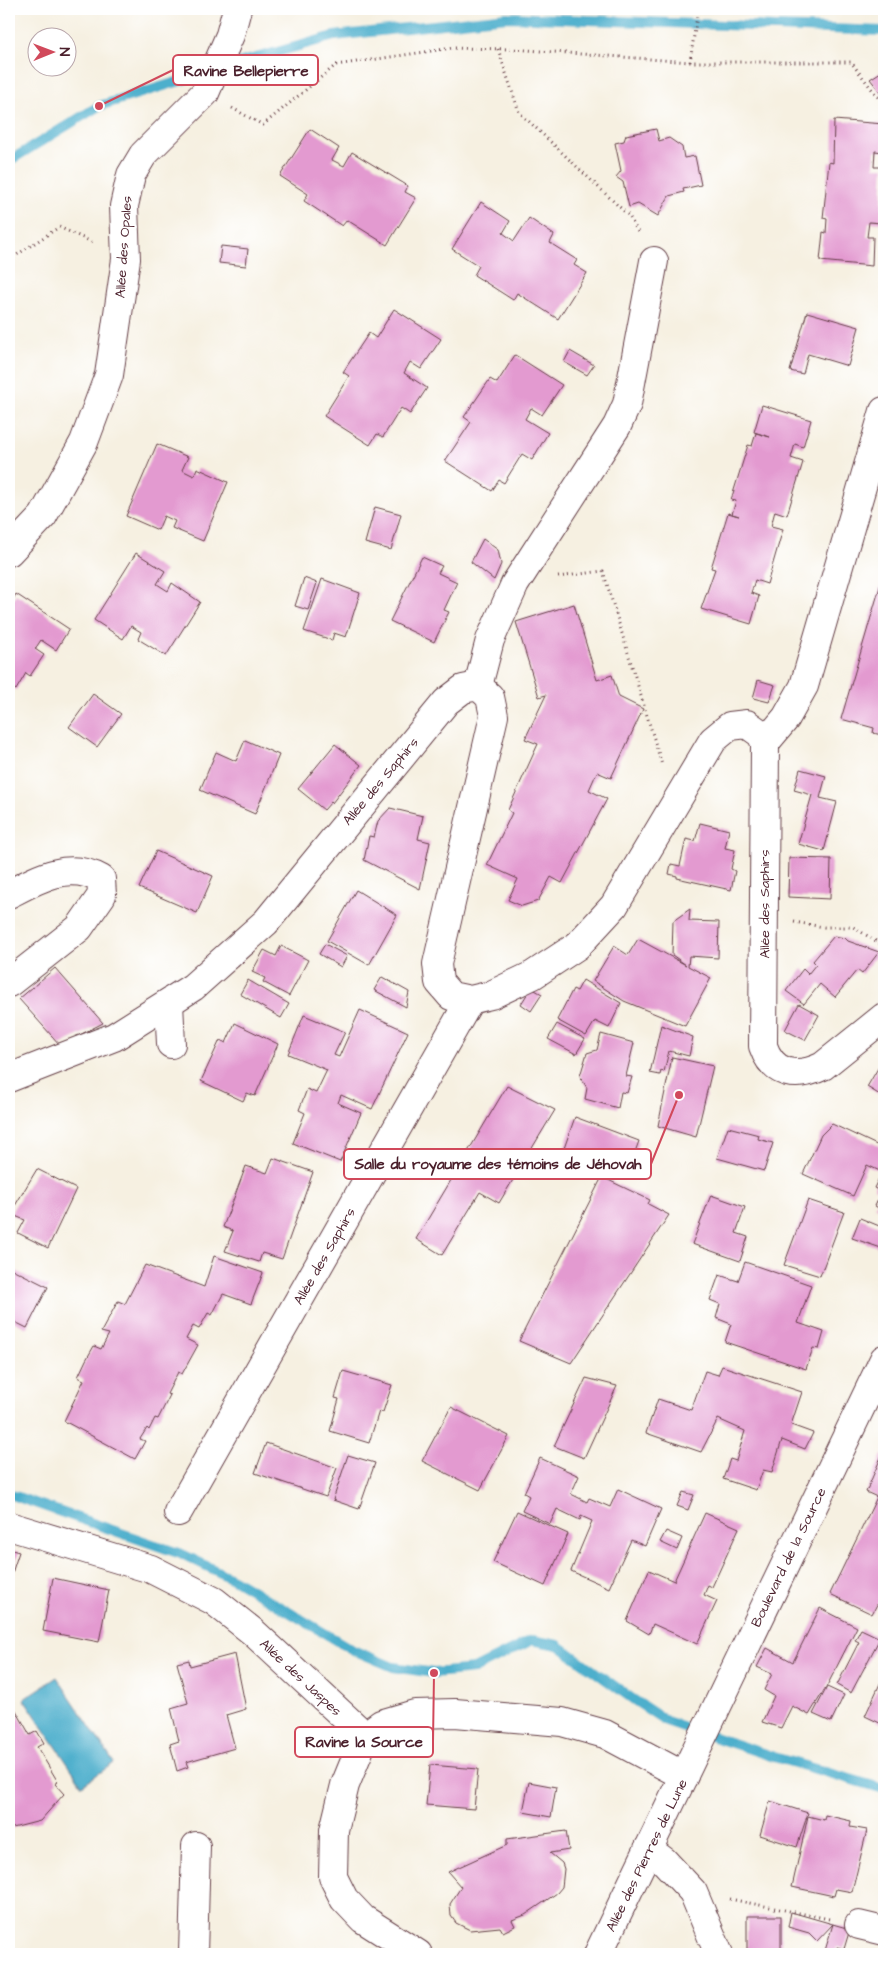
<svg xmlns="http://www.w3.org/2000/svg" width="893" height="1963" viewBox="0 0 893 1963" font-family="'Architects Daughter',sans-serif">
  <rect width="100%" height="100%" fill="#fff"/>
  <filter id="ink" filterUnits="userSpaceOnUse"><feTurbulence type="fractalNoise" baseFrequency=".02" numOctaves="2"/><feDisplacementMap in="SourceGraphic" scale="10" xChannelSelector="R" yChannelSelector="G"/><feConvolveMatrix kernelMatrix="1 2 1 2 8 2 1 2 1" color-interpolation-filters="sRGB"/></filter>
  <filter id="wash" filterUnits="userSpaceOnUse"><feTurbulence type="fractalNoise" baseFrequency=".0096" numOctaves="4" result="noise"/><feDisplacementMap in="SourceGraphic" scale="20" xChannelSelector="R" yChannelSelector="G"/><feGaussianBlur stdDeviation="1.12" result="paint"/><feColorMatrix in="noise" values="0 0 0 0 0 0 0 0 0 0 0 0 0 0 0 0 0 1.4 0 .05"/><feComposite in="paint" operator="in"/></filter>
  <g filter="url(#wash)">
    <rect width="100%" height="100%" fill="#f6f0e1"/>
    <!-- water -->
    <polygon fill="#4dafcc" stroke="#4c677c" points="57,1677 114,1763 82,1785 24,1699"/>
    <g fill="none" stroke-linecap="round" stroke-linejoin="round">
      <!-- stream -->
      <g stroke="#4dafcc" stroke-width="10">
        <polyline points="238,63 334,36 507,17 884,31"/>
        <polyline points="9,161 99,106 193,77"/>
        <polyline points="9,1494 184,1555 235,1580 353,1650 393,1667 434,1673 474,1669 532,1640 558,1645 634,1700 666,1721 774,1757 884,1789"/>
      </g>
    </g>
    <g id="blocks">
      <!-- building -->
      <g fill="#e39ad0">
        <polygon points="884,70 884,91 881,93 870,79"/>
        <polygon points="834,120 884,124 883,152 875,151 874,167 884,167 881,223 869,222 867,237 873,237 872,266 820,261 823,232 826,233 827,219 823,218 829,162 833,163"/>
        <polygon points="310,129 339,148 332,160 344,166 352,152 408,186 405,192 416,198 387,245 347,220 342,226 304,201 308,194 280,176"/>
        <polygon points="656,129 659,141 669,138 682,147 684,158 695,156 701,185 683,189 684,192 669,196 658,216 638,204 629,207 623,182 616,177 621,171 615,143 624,141 626,135"/>
        <polygon points="481,202 510,221 503,233 514,241 529,218 554,235 550,243 577,260 574,265 587,273 558,319 517,293 513,300 474,275 479,266 452,249"/>
        <polygon points="221,246 248,249 246,266 219,263"/>
        <polygon points="394,309 441,339 421,369 410,362 404,373 427,388 410,414 401,408 383,437 377,434 370,445 324,416 349,376 343,372 369,333 376,338"/>
        <polygon points="807,312 859,327 848,366 808,354 803,374 790,371"/>
        <polygon points="570,351 594,365 587,375 564,362"/>
        <polygon points="515,355 562,385 542,415 531,408 525,419 548,433 532,460 522,454 504,483 499,480 492,491 445,461 471,422 464,417 490,379 497,383"/>
        <polygon points="762,405 811,420 803,447 795,444 791,458 803,462 787,515 775,511 771,526 783,529 767,584 755,580 751,593 759,596 751,624 701,609 715,569 711,568 728,513 739,516 732,514 736,501 731,500 748,445 752,446 756,433 770,437 754,432"/>
        <polygon points="157,444 188,457 182,470 194,476 197,468 228,482 203,541 172,528 175,521 164,516 158,530 126,516"/>
        <polygon points="375,507 401,514 391,550 365,543"/>
        <polygon points="483,539 498,550 501,564 494,580 471,562"/>
        <polygon points="136,553 165,571 157,584 168,591 172,583 200,602 166,656 138,639 141,632 131,626 123,639 94,620"/>
        <polygon points="422,557 442,566 438,573 457,582 444,610 449,612 434,642 390,621"/>
        <polygon points="884,573 884,732 882,735 873,733 874,728 841,719"/>
        <polygon points="304,578 317,583 308,610 295,606"/>
        <polygon points="322,579 360,593 346,637 334,633 332,640 304,631"/>
        <polygon points="16,594 69,629 56,650 41,640 35,649 44,655 30,676 26,673 16,690 9,685 9,631 14,623 9,620 9,606"/>
        <polygon points="574,604 597,680 612,675 619,697 643,709 611,778 597,772 589,790 607,799 562,883 551,877 538,901 522,906 508,900 518,879 487,865 512,813 508,810 538,744 525,739 546,695 539,697 516,622"/>
        <polygon points="758,680 775,685 769,702 753,698"/>
        <polygon points="93,694 121,714 97,747 69,727"/>
        <polygon points="245,740 279,755 255,814 200,790 216,752 236,761"/>
        <polygon points="335,744 361,765 332,803 331,802 324,810 298,789"/>
        <polygon points="800,769 826,776 820,798 837,802 824,851 798,844 812,795 794,790"/>
        <polygon points="390,808 423,816 418,839 430,842 420,889 364,860 369,836 374,837 378,821"/>
        <polygon points="700,823 729,830 725,848 735,850 731,869 735,871 731,890 677,878 677,876 669,874 671,864 680,866 686,839 695,841"/>
        <polygon points="156,851 213,876 197,913 139,888"/>
        <polygon points="789,858 831,859 830,899 788,897"/>
        <polygon points="356,890 397,915 369,965 327,941"/>
        <polygon points="690,909 689,921 719,922 718,958 689,956 688,966 711,978 685,1026 624,1001 593,981 614,946 628,955 638,939 686,965 672,955 673,921"/>
        <polygon points="834,936 845,938 848,941 879,952 862,974 857,970 835,997 820,984 804,1004 786,991 803,969 808,974 816,964 813,961"/>
        <polygon points="325,944 347,956 341,967 319,954"/>
        <polygon points="281,946 308,960 289,996 263,982 265,978 252,972 264,950 276,956"/>
        <polygon points="55,968 103,1023 60,1045 19,999"/>
        <polygon points="382,977 409,992 406,1007 374,990"/>
        <polygon points="248,980 289,1004 281,1018 240,994"/>
        <polygon points="583,980 621,1003 609,1028 595,1021 586,1036 557,1020 573,989 577,991"/>
        <polygon points="531,988 542,994 531,1011 521,1004"/>
        <polygon points="799,1004 819,1015 805,1040 785,1030"/>
        <polygon points="360,1010 408,1032 372,1109 341,1095 338,1103 361,1113 340,1162 293,1143 305,1113 299,1110 307,1089 316,1093 327,1070 288,1054 304,1015 345,1032 334,1055 339,1057"/>
        <polygon points="235,1023 278,1044 255,1096 247,1093 243,1101 201,1081 220,1040 226,1043"/>
        <polygon points="557,1024 585,1039 576,1054 548,1039"/>
        <polygon points="661,1025 693,1037 689,1056 669,1051 664,1072 661,1071 660,1075 650,1073"/>
        <polygon points="601,1034 634,1043 626,1076 632,1077 627,1093 621,1092 618,1108 585,1099 587,1088 580,1076 587,1053 597,1050"/>
        <polygon points="672,1057 713,1066 696,1137 658,1126"/>
        <polygon points="884,1058 884,1093 882,1092 880,1095 867,1087"/>
        <polygon points="507,1086 555,1110 499,1203 480,1192 442,1255 416,1239"/>
        <polygon points="575,1117 639,1141 626,1177 598,1166 596,1171 561,1157"/>
        <polygon points="832,1124 881,1147 884,1141 884,1211 875,1206 882,1192 874,1188 882,1172 867,1165 853,1196 803,1174 821,1135"/>
        <polygon points="728,1127 759,1135 758,1139 773,1143 764,1171 717,1158"/>
        <polygon points="273,1158 313,1172 282,1259 262,1253 259,1262 225,1251 233,1231 223,1227 246,1166 267,1173"/>
        <polygon points="37,1169 76,1189 48,1248 18,1233 25,1220 10,1214"/>
        <polygon points="602,1177 650,1200 648,1204 669,1215 571,1363 519,1341"/>
        <polygon points="711,1195 745,1207 736,1233 748,1237 740,1261 692,1244"/>
        <polygon points="808,1200 844,1212 820,1276 784,1265"/>
        <polygon points="860,1218 884,1228 884,1249 852,1238"/>
        <polygon points="214,1256 263,1273 251,1304 223,1294 212,1315 208,1313 199,1329 193,1326 186,1339 198,1345 182,1374 178,1372 167,1394 170,1395 158,1419 155,1418 149,1430 147,1428 140,1439 145,1441 135,1459 64,1421 84,1380 78,1377 86,1360 94,1346 101,1349 109,1334 101,1332 118,1301 125,1304 145,1265 204,1287"/>
        <polygon points="745,1262 811,1285 798,1323 824,1332 819,1349 813,1348 806,1369 725,1342 731,1324 716,1318 720,1304 710,1300 719,1275 738,1281"/>
        <polygon points="10,1268 48,1287 27,1328 9,1319 11,1315 9,1313"/>
        <polygon points="722,1366 802,1392 791,1425 813,1433 805,1449 782,1440 772,1472 763,1470 756,1490 723,1479 730,1459 736,1461 745,1431 718,1419 701,1452 646,1433 658,1399 691,1410 705,1371 718,1375"/>
        <polygon points="343,1371 392,1385 383,1412 379,1411 369,1443 330,1431 339,1399 335,1398"/>
        <polygon points="586,1378 617,1386 584,1458 554,1446"/>
        <polygon points="451,1407 509,1436 480,1490 422,1461"/>
        <polygon points="266,1443 337,1468 326,1497 255,1473"/>
        <polygon points="348,1455 375,1463 359,1509 333,1500"/>
        <polygon points="882,1455 884,1456 884,1594 883,1593 872,1614 830,1594 877,1497 866,1492"/>
        <polygon points="540,1458 579,1476 571,1494 587,1502 589,1498 610,1507 618,1489 661,1509 645,1546 631,1540 609,1588 571,1571 592,1521 581,1516 580,1520 557,1509 550,1524 522,1511 529,1496 524,1493"/>
        <polygon points="683,1492 694,1495 688,1510 677,1506"/>
        <polygon points="517,1511 568,1534 545,1586 493,1562"/>
        <polygon points="705,1513 739,1528 712,1587 708,1585 704,1595 717,1601 697,1644 653,1624 649,1634 627,1621 649,1570 674,1581"/>
        <polygon points="666,1531 682,1538 677,1550 660,1542"/>
        <polygon points="9,1549 19,1552 12,1573 9,1572"/>
        <polygon points="53,1578 109,1590 99,1642 43,1631"/>
        <polygon points="820,1608 857,1627 829,1682 809,1715 792,1706 781,1728 762,1722 774,1696 764,1690 772,1674 757,1667 767,1648 793,1662"/>
        <polygon points="861,1629 880,1638 851,1693 837,1685 859,1642 855,1640"/>
        <polygon points="235,1654 246,1709 226,1715 235,1748 186,1762 188,1767 177,1771 170,1744 179,1741 171,1708 188,1703 177,1663 189,1660 190,1666"/>
        <polygon points="884,1675 884,1725 865,1716"/>
        <polygon points="827,1687 844,1695 831,1722 813,1714"/>
        <polygon points="9,1698 30,1735 37,1731 44,1743 37,1747 58,1782 55,1784 64,1794 40,1821 9,1829"/>
        <polygon points="430,1765 478,1769 474,1809 426,1805"/>
        <polygon points="529,1782 556,1787 551,1817 523,1812"/>
        <polygon points="770,1801 808,1813 797,1847 760,1835"/>
        <polygon points="825,1815 851,1821 850,1827 867,1830 852,1892 836,1889 834,1896 792,1887 808,1816 824,1820"/>
        <polygon points="566,1831 569,1850 550,1853 562,1863 564,1869 562,1887 557,1893 525,1915 512,1920 515,1926 503,1932 500,1927 470,1930 456,1923 451,1916 450,1904 461,1887 448,1872 507,1845 507,1839"/>
        <polygon points="791,1912 850,1929 844,1949 837,1947 835,1954 824,1954 833,1924 817,1941 809,1933 788,1927"/>
        <rect x="747" y="1916" width="34" height="38"/>
      </g>
    </g>
  </g>
  <g filter="url(#ink)">
    <use href="#blocks" fill-opacity="0" stroke="#643e46" stroke-width="1"/>
    <g fill="none" stroke-linecap="round" stroke-linejoin="round">
      <defs>
        <g id="minor">
          <polyline points="9,552 43,516 84,442 109,375 126,259 124,206 131,175 143,155 205,93 230,35 237,9"/>
          <polyline points="478,686 490,640 515,584 617,426 627,404 654,261"/>
          <polyline points="765,743 786,718 804,686 884,411"/>
          <path d="M9,894C39,878 68,861 101,879L102,895L79,928L9,983"/>
          <polyline points="169,1003 171,1044"/>
          <path d="M9,1078L114,1037L193,987L266,922L446,702L463,689L478,686L490,697L494,716L437,964L439,982L451,996L470,1000L491,995L533,975L577,946L614,906L713,740L730,726L747,724L761,734L765,743L763,1046C773,1075 796,1079 823,1066L884,1017"/>
          <polyline points="178,1512 470,1000"/>
          <polyline points="9,1526 151,1569 214,1601 253,1632 365,1736"/>
          <polyline points="648,1849 664,1861 693,1892 719,1954"/>
          <polyline points="859,1925 884,1931"/>
          <polyline points="193,1954 196,1846"/>
          <polyline points="418,1954 363,1919 344,1899 333,1877 334,1830 345,1785 365,1736 381,1724 415,1714 455,1713 562,1722 605,1734 684,1776"/>
          <polyline points="598,1954 884,1359"/>
        </g>
      </defs>
      <!-- minor casing -->
      <use href="#minor" stroke="#643e46" stroke-width="30"/>
      <!-- path -->
      <g stroke="#643e46" stroke-width="3" stroke-dasharray="1 4" stroke-linecap="butt">
        <polyline points="498,49 519,112 629,216 639,234"/>
        <polyline points="690,62 698,9"/>
        <polyline points="232,108 263,125 336,65 452,48 513,49 690,62 851,62 884,105"/>
        <polyline points="9,260 59,227 94,243"/>
        <polyline points="558,577 603,571 662,765"/>
        <polyline points="794,922 824,927 853,927 884,946"/>
        <polyline points="730,1899 829,1919"/>
      </g>
      <!-- minor -->
      <use href="#minor" stroke="#fff" stroke-width="28"/>
    </g>
  </g>
  <g text-anchor="middle" stroke-width="4" stroke-linejoin="round" paint-order="stroke">
    <!-- street labels -->
    <g font-size="14" fill="#4a1f2b" stroke="#fff">
      <text transform="translate(123 247) rotate(-86)" y="5">Allée des Opales</text>
      <text transform="translate(380 781) rotate(-50)" y="5">Allée des Saphirs</text>
      <text transform="translate(764 904) rotate(-90)" y="5">Allée des Saphirs</text>
      <text transform="translate(324 1256) rotate(-60)" y="5">Allée des Saphirs</text>
      <text transform="translate(788 1557) rotate(-64)" y="5">Boulevard de la Source</text>
      <text transform="translate(301 1677) rotate(43)" y="5">Allée des Jaspes</text>
      <text transform="translate(646 1855) rotate(-64)" y="5">Allée des Pierres de Lune</text>
    </g>
  </g>
  <!-- callouts -->
  <path fill="none" stroke="#d1495b" stroke-width="2" d="M99 106L173 70M679 1095L651 1164M434 1673L433 1742"/>
  <g fill="#d1495b" stroke="#fff" stroke-width="2">
    <circle cx="99" cy="106" r="5"/>
    <circle cx="679" cy="1095" r="5"/>
    <circle cx="434" cy="1673" r="5"/>
  </g>
  <g fill="#fff" stroke="#d1495b" stroke-width="2">
    <rect x="173" y="55" width="145" height="30" rx="5"/>
    <rect x="344" y="1149" width="307" height="30" rx="5"/>
    <rect x="295" y="1727" width="138" height="30" rx="5"/>
  </g>
  <g font-size="15" text-anchor="middle" font-weight="bold" fill="#4a1f2b">
    <text x="246" y="76">Ravine Bellepierre</text>
    <text x="498" y="1169">Salle du royaume des témoins de Jéhovah</text>
    <text x="364" y="1747">Ravine la Source</text>
  </g>
  <!-- margin -->
  <rect width="893" height="1963" fill="none" stroke="#fff" stroke-width="30"/>
  <!-- north arrow -->
  <g transform="translate(52 52) rotate(89)"><circle r="24" fill="#ffffff" stroke="#b7a5aa"/>
  <path d="M0-4L9 19L0 12L-9 19Z" fill="#d1495b"/>
  <text y="-8" font-size="14" font-weight="bold" text-anchor="middle" fill="#4a1f2b">N</text>
  </g>
</svg>
